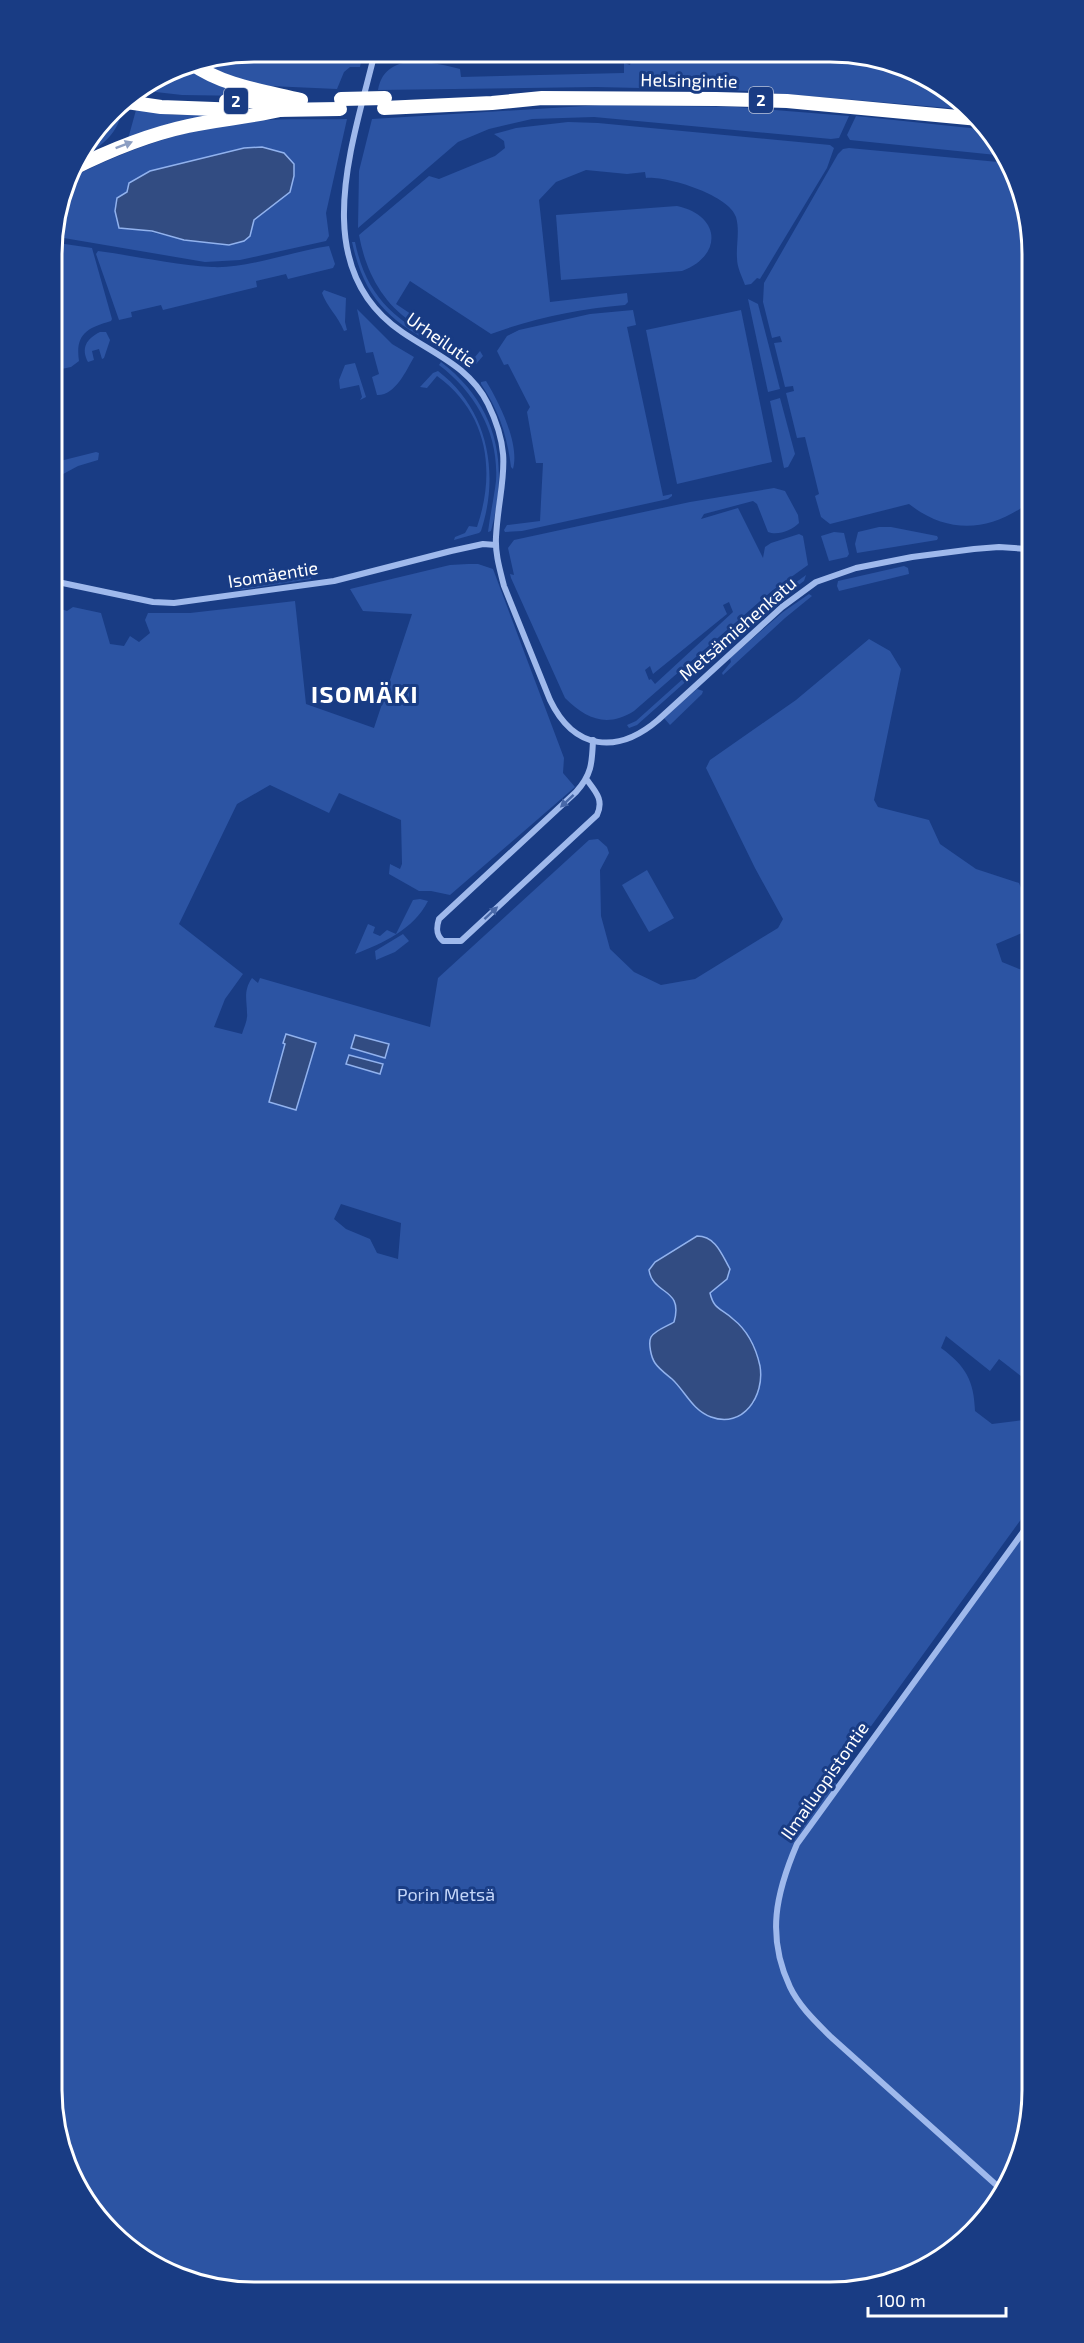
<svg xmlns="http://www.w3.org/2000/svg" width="1084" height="2343" viewBox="0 0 1084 2343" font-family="'Exo 2',sans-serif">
  <rect width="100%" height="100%" fill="#193c84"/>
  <!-- green -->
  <g fill="#2c54a3" fill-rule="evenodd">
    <polygon points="254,51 363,52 360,67 350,67 344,72 337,89 270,86 243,81 198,62"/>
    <path d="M633,53L869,55L964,102L972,110L751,91L685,89L596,87L378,90C385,50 432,62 460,69L461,77L624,73V63L630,65Z"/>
    <polygon points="183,65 210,81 249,96 182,95 138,90 176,66"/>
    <polygon points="601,105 736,107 849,116 839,138 831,139 594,117 532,119 489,129 458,142 358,228 359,171 372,119"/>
    <path d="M116,107L122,108C119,138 95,149 72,165Z"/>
    <polygon points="136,110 173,115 217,115 128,139"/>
    <polygon points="856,116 989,130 999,141 1006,156 850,140 847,135"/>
    <path d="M347,119L326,213L329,236L326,241L240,260L205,262L52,236L68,179C128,149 188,127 256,121C286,118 317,120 347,119ZM262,147L284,153L264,211L254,220L250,236C228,238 206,242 184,239C161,236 144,228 120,227L117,198L127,192Z"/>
    <path d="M568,122L598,123L830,145L834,148L827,168L760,279L757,278L751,284L745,285C742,276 737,268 737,258C736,245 740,231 736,217C729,195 667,176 646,178L645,172L627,174L586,170L556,182L539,200L550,302L627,293L628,302L625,305C579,309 534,318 491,334L410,281L396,304L475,357L480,351L483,356L476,364C455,347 431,337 410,321C381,301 365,269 359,235L429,176L439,179L495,156L505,148L504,141L494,134L516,128Z"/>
    <path d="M849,148L1009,163L1026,201L1027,504C989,532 947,534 909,504L830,524L821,517L815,496L819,494L805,437L797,438L786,393L794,391L793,386L785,387L774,343L782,342L780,336L772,338L763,302L764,283L838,154L843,149Z"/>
    <path d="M677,206C720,215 724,255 682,271L561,280L556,215Z"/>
    <path d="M51,242L92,248L112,319L111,321C87,328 75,334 79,361L71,367L52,371Z"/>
    <path d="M352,242H355C367,299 395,318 441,346V348C390,321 365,301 352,242Z"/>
    <path d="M329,246L335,264L333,268L288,279L286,274L256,281L257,287L163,310L161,305L131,312L132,317L119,320L96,254L98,251C136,256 174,265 212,267C246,269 294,251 329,246Z"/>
    <path d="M324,290L346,298L345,322L347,330L344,331C338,316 327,307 322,293Z"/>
    <polygon points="748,299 758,304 780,389 768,392"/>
    <path d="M357,309L392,344L414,357C406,371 395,396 377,395L372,377L379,374L373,352L366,353Z"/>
    <polygon points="633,310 636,325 627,327 663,496 672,494 672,496 668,499 522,531 505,532 504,530 507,525 540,521 543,463 536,463 527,412 530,407 508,364 504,365 497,351 507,336 519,330 590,314"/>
    <polygon points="741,310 772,462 677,484 646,330"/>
    <path d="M100,332H106L110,340L104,358L102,359L99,349L92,351L94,360L88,362C81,348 86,339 100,332Z"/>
    <path d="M441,362C498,406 509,464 491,531L488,532C490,515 494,498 496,481C499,434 476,393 439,365Z"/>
    <polygon points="355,363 366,397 360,400 362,397 359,385 340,389 339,380 345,365"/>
    <path d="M438,371C488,409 500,473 481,531L479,533L454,540L455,537L465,533L469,526L477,527C496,471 488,413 437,376L427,388L420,387L433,373Z"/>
    <path d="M486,381C499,402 520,444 513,469L511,467C507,435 499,411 481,384V382Z"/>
    <polygon points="780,398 795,454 788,467 784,468 770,401"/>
    <polygon points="96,452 99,453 98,460 78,466 52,480 52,463"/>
    <path d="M774,488L785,491L798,515L799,523C792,530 778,536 768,532L757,504L753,501L704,514L701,519L738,508L763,558L765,547L771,543L799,534L803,536L808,565L773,590L634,711C607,728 586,719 565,698L511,578L510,574L514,575L508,548L514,540L690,502ZM729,602L733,612L655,684L651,679L649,680L645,670L650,666L653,674L727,614L723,605Z"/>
    <polygon points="879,527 891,527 937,536 938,538 937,540 857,553 855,544 858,532"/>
    <polygon points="834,532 844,533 849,554 847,557 829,561 821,536"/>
    <path d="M468,564H478L493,569L564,758L563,773L575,787L450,895L431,891H419L389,874L390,864L400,869L402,864L401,820L339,793L329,813L270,785L237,804L179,924L243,974L225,999L214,1027L242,1034C244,1027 248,1020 247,1013C247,1000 243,991 252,978L258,983L260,978L430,1027L438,978L589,840L598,839L607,847L609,853L600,870L601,916L610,949L634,972L661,985L695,979L778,928L783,919L755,868L706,768L710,760L796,700L869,639L890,651L901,669L874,800L878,807L929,820L940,844L976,869L1019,883L1028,905L1029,930L996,944L1002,962L1029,973L1030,1383L999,1359L990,1371L946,1336L941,1348C966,1366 974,1381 975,1411L992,1424L1023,1420L1030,1421V1507L832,1780L838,1785L1031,1522L1033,2103L1017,2167L983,2223L943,2258L883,2285L214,2288L120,2241L85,2202L58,2142L53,593L61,609L67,611L73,607L101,613L110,644L124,646L130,636L139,642L150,633L145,620L148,613H190L295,601L306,704L374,728L412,614L363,611L350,589L450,565ZM341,1204L401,1223L398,1259L377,1253L370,1239L346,1229L334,1219ZM713,1241L730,1269L727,1279L710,1293L713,1305L720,1310L760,1381L754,1403L745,1413L692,1403C686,1396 680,1388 674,1381C662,1368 640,1354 654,1334C658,1329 668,1325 674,1322C678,1308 676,1301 667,1291Z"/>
    <polygon points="904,566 908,568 909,574 839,591 837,586 838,581"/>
    <polygon points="311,572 311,579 239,590 234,586 234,581 239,577 241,585"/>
    <polygon points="806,575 804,581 772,605 637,725 629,728 627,725 636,721 764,606"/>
    <polygon points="809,594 812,596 785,618 723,675 722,673 731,662 730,658 783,612"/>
    <polygon points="697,689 703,691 702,694 670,725 664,718"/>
    <polygon points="647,870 674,918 649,932 622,885"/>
    <path d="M420,899L428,901C413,930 383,943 355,954L368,924L375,927L373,933L380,936L387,930L396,934L413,900Z"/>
    <polygon points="403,934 409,941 395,952 376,960 375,951"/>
  </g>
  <!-- water -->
  <g fill="#324c82" stroke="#91b2ee" stroke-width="1.5">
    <path d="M254,51H289C267,66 258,62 234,55Z"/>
    <polygon points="262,147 284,153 294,164 294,176 290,192 254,220 250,236 244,241 229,245 184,240 152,231 119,228 115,211 117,198 127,192 129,183 150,171 244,148"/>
    <polygon points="286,1034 316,1043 296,1110 269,1102 285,1044 283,1043"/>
    <polygon points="355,1035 389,1044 385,1058 351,1048"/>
    <polygon points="349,1055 383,1064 380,1074 346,1064"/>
    <path d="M697,1236C716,1236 722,1255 730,1269L727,1279L710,1293C714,1310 721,1308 733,1319C747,1330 756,1348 760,1366C765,1396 743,1429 711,1417C692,1410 685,1391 672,1379C666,1374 659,1369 655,1363C651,1357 648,1343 651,1337C655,1330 668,1326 674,1322C684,1287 653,1296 649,1270L655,1262Z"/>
  </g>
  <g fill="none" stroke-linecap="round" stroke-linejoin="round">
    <!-- street -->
    <g stroke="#9fb9ec" stroke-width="6">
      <path d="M375,52C353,143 306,267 402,332C434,354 470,367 488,404C515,459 499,482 496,537C495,554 500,570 504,586L550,700C574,750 617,755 658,720L782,607L816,582L856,568L912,557L974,549L999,547L1027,549"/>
      <polyline points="53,581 153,602 174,603 334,581 451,551 483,544 496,545"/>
      <path d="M587,780C596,792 604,800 597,815L461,941H443C436,935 436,928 439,919L576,792C592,774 592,763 593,740"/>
      <path d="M1003,2191L831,2037C816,2022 799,2006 790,1987C766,1936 776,1893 797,1844L1031,1521"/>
    </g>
    <!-- highway -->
    <g stroke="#fff" stroke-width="14">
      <path d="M191,63C223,86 264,91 301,100"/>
      <polyline points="120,101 161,107 241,110"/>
      <polyline points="226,101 288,101"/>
      <polyline points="384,108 492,103 542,98 716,99 787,101 979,119"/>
      <polyline points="275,110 340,109"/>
      <path d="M70,170C108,151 146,135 188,126C220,119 252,117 284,109"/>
    </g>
    <!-- highway-bridge -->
    <polyline stroke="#fff" stroke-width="14" points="341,99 385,98"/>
  </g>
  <!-- one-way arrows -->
  <defs><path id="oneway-solid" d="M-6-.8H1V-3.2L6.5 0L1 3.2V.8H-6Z" transform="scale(1.5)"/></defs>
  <use fill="#8c9ec2" href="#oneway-solid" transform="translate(124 145) rotate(-21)"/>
  <g fill="#4868a8">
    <use href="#oneway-solid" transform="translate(567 801) rotate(137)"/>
    <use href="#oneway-solid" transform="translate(491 913) rotate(-43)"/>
  </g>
  <g text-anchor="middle" stroke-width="6" stroke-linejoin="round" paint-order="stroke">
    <!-- shield labels -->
    <g fill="#193c84" stroke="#bac4da" stroke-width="1.5">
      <rect x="749" y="87" width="24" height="26" rx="4.5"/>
      <rect x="224" y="88" width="24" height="26" rx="4.5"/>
    </g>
    <g font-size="16" font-weight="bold" fill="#fff">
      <text x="761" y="106">2</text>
      <text x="236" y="107">2</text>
    </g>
    <!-- street labels -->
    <g font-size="18" fill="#fff" stroke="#193c84">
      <text transform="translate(689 81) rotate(1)" y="6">Helsingintie</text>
      <text transform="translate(441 340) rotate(35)" y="6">Urheilutie</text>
      <text transform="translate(273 575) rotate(-9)" y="6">Isomäentie</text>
      <text transform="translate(738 629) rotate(-41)" y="6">Metsämiehenkatu</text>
      <text transform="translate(825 1781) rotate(-55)" y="6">Ilmailuopistontie</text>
    </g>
    <!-- park labels -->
    <g font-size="18" fill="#c4d6f9" stroke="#193c84">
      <text x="446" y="1901">Porin Metsä</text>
    </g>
    <!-- district labels -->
    <g font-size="24" font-weight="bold" letter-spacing="1.5" fill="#fff" stroke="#193c84">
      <text x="365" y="703">ISOMÄKI</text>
    </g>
  </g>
  <!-- crop -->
  <path d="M0 0H1084V2343H0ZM254 62H830A192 192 0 0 1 1022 254V2090A192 192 0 0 1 830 2282H254A192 192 0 0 1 62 2090V254A192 192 0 0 1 254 62Z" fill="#193c84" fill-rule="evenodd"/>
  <path fill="none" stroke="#fff" stroke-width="3" d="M254 62H830A192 192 0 0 1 1022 254V2090A192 192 0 0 1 830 2282H254A192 192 0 0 1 62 2090V254A192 192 0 0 1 254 62Z"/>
  <!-- scale -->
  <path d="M868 2307v9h138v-9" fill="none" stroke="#ffffff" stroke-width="3"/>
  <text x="877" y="2307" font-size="18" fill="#ffffff" stroke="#193c84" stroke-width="4.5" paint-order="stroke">100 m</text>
</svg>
